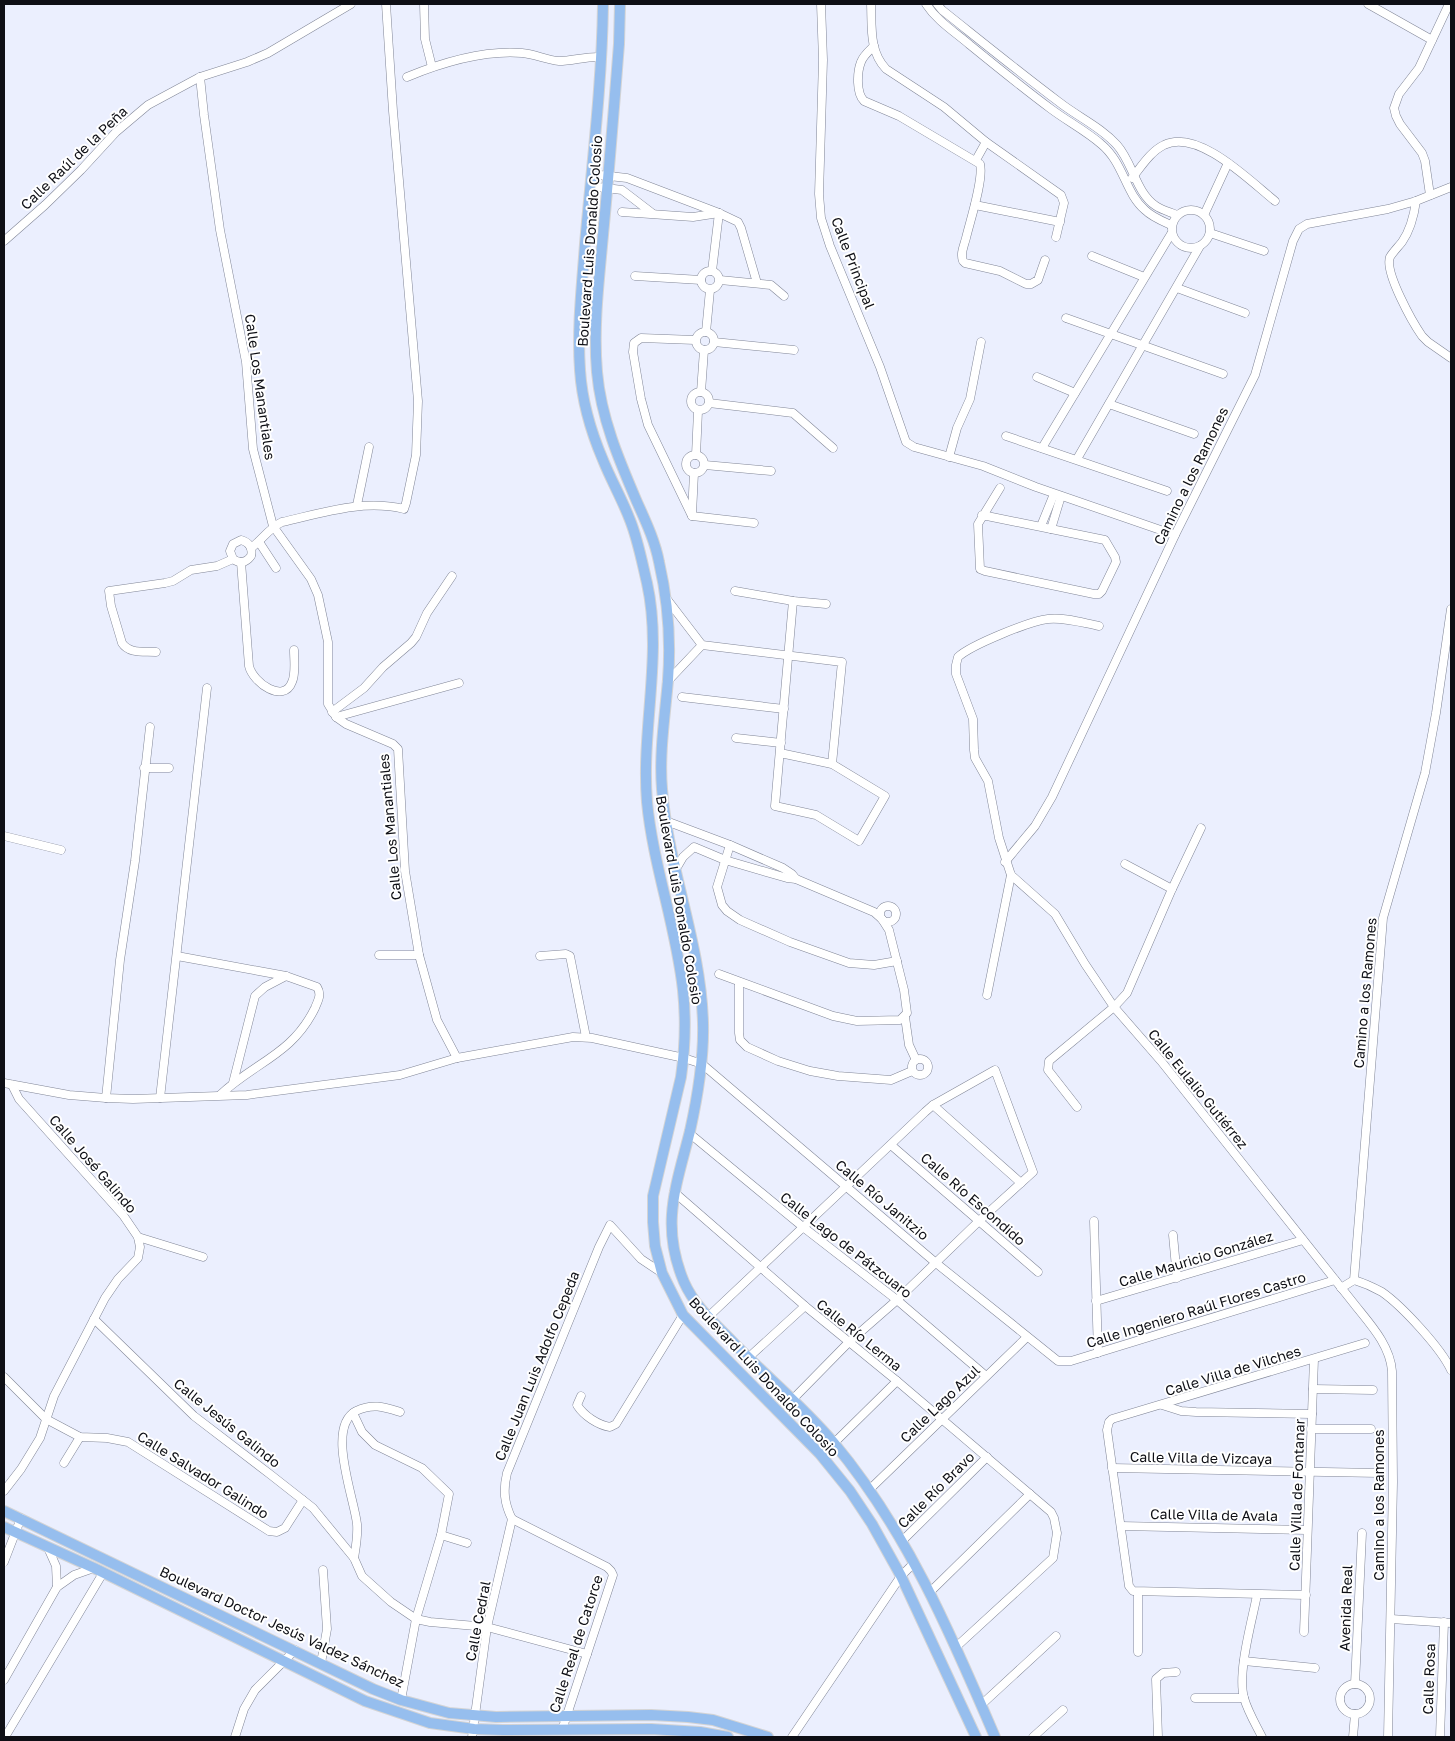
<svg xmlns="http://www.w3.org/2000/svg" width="1455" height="1741" viewBox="0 0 1455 1741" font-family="'Golos Text',sans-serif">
  <rect width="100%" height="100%" fill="#ebeffe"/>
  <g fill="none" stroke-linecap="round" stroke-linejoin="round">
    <defs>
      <g id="minor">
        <polyline points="424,4 425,39 432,67"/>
        <polyline points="821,4 823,60 819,194 821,218 830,246 880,367 906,442 914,447 983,466 1036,487 1175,535"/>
        <path d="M871,4C872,27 869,51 886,69L944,107L986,142L976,160"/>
        <path d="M926,4C937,21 955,32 970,45C997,67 1024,89 1051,109C1067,121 1086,131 1101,144C1124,163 1125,193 1145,210C1152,217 1162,221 1171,225"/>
        <path d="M937,4L942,10C981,41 1019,72 1059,102C1078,117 1101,127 1117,145C1133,163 1136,193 1156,206C1162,210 1170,212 1177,215"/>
        <polyline points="1368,4 1432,40"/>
        <path d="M874,46C869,51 863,56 861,62C857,72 856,93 864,101L899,116L980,164C984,179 970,221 966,238C964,246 960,253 963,261L965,263L1000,271L1026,284H1031L1038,280L1045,260"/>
        <polyline points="200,77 204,115 220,230 246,362 253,449 273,526 311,579 318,595 328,642 328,704 336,717 346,724 393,744 398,749 405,871 419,955 437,1020 457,1058"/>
        <path d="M407,77C441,63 484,50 522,53C535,54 546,60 559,61C573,61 586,56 601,57"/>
        <polyline points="986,142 1061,195 1064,203 1056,237"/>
        <polyline points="591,174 627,178 719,213 738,222 741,228 757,283"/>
        <path d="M1132,178C1141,167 1151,151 1164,145C1198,128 1250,181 1275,201"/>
        <polyline points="590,186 622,190 652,213"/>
        <polyline points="1430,195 1425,161 1422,153 1400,124 1396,116 1394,108 1399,94 1419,68 1449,4"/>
        <path d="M1416,201C1414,216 1411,229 1402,242C1398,247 1393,252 1390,257C1384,272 1413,323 1422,336L1428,342L1451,358"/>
        <polyline points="975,205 1060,222"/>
        <circle cx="1191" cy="229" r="19"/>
        <polyline points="622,212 693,217 719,213"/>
        <polyline points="1204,215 1228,163"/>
        <polyline points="1210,233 1264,251"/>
        <polyline points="4,241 45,205 81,170 116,132 148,105 200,77 247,62 268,53 351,4"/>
        <polyline points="1092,256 1144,277"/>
        <circle cx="710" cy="280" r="9"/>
        <polyline points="712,271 719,213"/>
        <polyline points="635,276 701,280"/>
        <polyline points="720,280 771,285 784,296"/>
        <polyline points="1177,288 1245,313"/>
        <polyline points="1066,318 1223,374"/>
        <circle cx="705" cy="341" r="9"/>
        <polyline points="706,332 710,290"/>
        <polyline points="714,342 794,350"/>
        <polyline points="1037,377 1075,393"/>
        <circle cx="700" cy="401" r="9"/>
        <polyline points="701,392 704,350"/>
        <polyline points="709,403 793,413 833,448"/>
        <polyline points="1109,404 1194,434"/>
        <polyline points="1006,436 1167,491"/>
        <polyline points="1042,448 1171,234"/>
        <circle cx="695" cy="464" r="9"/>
        <polyline points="696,455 698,411"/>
        <polyline points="949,457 957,428 970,399 981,342"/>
        <polyline points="1077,459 1200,246"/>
        <polyline points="705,465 771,471"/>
        <polyline points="357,505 369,447"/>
        <polyline points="692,514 694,473"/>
        <polyline points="982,515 1105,540 1115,557 1116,562 1102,591 1099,594 1094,594 985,571 980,569 978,524 1000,488"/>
        <polyline points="692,516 648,425 641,399 633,352 634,343 641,338 695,340"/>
        <polyline points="692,516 754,523"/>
        <polyline points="1041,526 1054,494"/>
        <polyline points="1051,529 1061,496"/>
        <polyline points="259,542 276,568"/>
        <path d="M251,548C262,540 269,528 282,522C322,513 363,499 404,509L406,503L416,455L418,401L393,111L386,4"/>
        <path d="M241,562L249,666C253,683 284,704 292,682C296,674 294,660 294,650"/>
        <polyline points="735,591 793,601 826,604"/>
        <polyline points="666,598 702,645 842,662 832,764"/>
        <path d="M1099,626C1083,623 1064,617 1048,619C1030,621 971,645 958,657L956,665V674L973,719L974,750L975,758L988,781L999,838L1011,875L1055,914L1085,964L1114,1007L1161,1061L1355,1305C1370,1324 1390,1345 1392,1371L1393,1482L1388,1737"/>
        <path d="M156,652C144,651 129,654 122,643L111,606L109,591L165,583L173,581L191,570L217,566L233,559C240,564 246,563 251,556C253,548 249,542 241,540L233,544L230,551L233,559"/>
        <polyline points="667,682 702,645"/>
        <polyline points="682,697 784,709"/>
        <polyline points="332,712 364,688 383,667 411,643 416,637 427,613 452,576"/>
        <polyline points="336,717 459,683"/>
        <polyline points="736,738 781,743"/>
        <polyline points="780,753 832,764 885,796 859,841 816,815 775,806 793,601"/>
        <polyline points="144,768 169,768"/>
        <polyline points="666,821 730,845 783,868 792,874 796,879"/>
        <polyline points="4,836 61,850"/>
        <polyline points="730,845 717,887 722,905 727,911 740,920 790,942 849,963 874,965 897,961"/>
        <polyline points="1005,862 1035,826 1052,797 1175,535 1255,375 1293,241 1299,229 1307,224 1388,209 1416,201 1451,187"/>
        <polyline points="1125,864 1172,889"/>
        <polyline points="676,869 683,857 694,847 725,860 787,878 796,879 874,912 882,919 889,930 904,990 907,1013 900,1020 857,1021 833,1016 719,974"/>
        <circle cx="888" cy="914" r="8"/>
        <polyline points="379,955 419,955"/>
        <path d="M177,956L286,976L317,987C322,995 318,1000 315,1008C292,1055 255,1062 220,1095"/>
        <polyline points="540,956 566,954 570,956 586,1037"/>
        <polyline points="739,982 739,1033 740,1040 747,1047 778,1061 810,1071 838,1076 891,1080 912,1071"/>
        <polyline points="987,995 1011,875"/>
        <polyline points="905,1017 909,1045 916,1060"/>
        <circle cx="920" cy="1067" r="8"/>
        <polyline points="4,1083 69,1095 106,1098 133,1099 247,1095 400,1075 457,1058 573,1037 592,1038 684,1058 702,1064 936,1263 1058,1361 1071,1361 1335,1280"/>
        <polyline points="233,1083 255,996 265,987 286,976"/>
        <polyline points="106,1098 120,960 135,861 150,727"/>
        <polyline points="160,1098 207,688"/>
        <polyline points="933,1105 1021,1183"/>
        <polyline points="1077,1107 1048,1070 1049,1061 1114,1007 1127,993 1172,889 1201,828"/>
        <polyline points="689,1133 803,1227 897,1300 986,1376"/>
        <polyline points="891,1145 1038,1272"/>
        <polyline points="674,1192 805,1306 897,1381 1051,1512 1054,1518 1057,1533 1053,1558 956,1647"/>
        <polyline points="1094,1221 1098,1353"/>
        <polyline points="1173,1235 1177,1278"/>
        <polyline points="138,1237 203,1257"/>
        <path d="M1354,1280C1364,1283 1373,1287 1382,1292C1402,1306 1441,1348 1451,1370"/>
        <polyline points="1341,1288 1354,1280 1383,918 1425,773 1436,713 1451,609"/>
        <polyline points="1096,1301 1303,1240"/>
        <polyline points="708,1317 925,1112 933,1105 995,1070 1033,1172 979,1221 897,1300 849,1342 792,1400"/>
        <polyline points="94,1319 194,1416 271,1475 313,1508 354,1558 362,1576 391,1602 416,1619 430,1622 487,1627 587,1654"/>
        <polyline points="748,1358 805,1306"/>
        <polyline points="4,1377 46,1419 80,1437 107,1438 128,1442 269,1531 277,1532 285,1528 303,1500"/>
        <polyline points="1313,1389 1373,1390"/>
        <path d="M581,1396L577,1405C584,1416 598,1425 610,1427L616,1424L683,1315"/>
        <polyline points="1162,1405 1181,1411 1196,1412 1312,1414"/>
        <polyline points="353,1413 362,1432 375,1445 422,1468 449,1494 441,1535 416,1619 401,1700"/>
        <polyline points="1311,1429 1371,1429"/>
        <polyline points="834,1443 897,1381"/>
        <polyline points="64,1463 80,1437"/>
        <polyline points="1112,1468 1379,1473"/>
        <polyline points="869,1490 1027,1337"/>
        <polyline points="4,1491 21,1469 40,1438 54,1396 105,1298 118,1279 138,1258 140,1247 138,1237 123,1215 19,1099 12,1085"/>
        <path d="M512,1519C504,1503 503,1490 507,1473L599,1247L610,1225L641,1259L662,1273"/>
        <polyline points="512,1519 607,1567 611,1571 613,1575 562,1730"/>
        <polyline points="1121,1526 1307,1530"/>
        <polyline points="441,1535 467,1543"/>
        <polyline points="902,1541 987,1457"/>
        <polyline points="48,1548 56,1566 57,1587"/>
        <path d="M354,1558C356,1546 358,1536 357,1524C354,1497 326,1427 356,1411C373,1403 384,1407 400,1412"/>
        <polyline points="4,1562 21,1518"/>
        <polyline points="930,1592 1030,1494"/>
        <path d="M1257,1595C1252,1621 1237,1673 1244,1698C1248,1712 1256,1725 1262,1737"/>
        <polyline points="1306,1595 1133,1591 1129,1586 1107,1430 1109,1422 1112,1419 1365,1343"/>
        <polyline points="1391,1619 1451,1623"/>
        <polyline points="1304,1632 1314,1359"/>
        <polyline points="1138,1652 1138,1592"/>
        <polyline points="1244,1661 1315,1668"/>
        <polyline points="321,1663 327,1629 323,1570"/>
        <polyline points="4,1680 57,1587 74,1575 94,1568"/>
        <polyline points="1355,1684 1362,1533"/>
        <circle cx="1355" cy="1699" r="15"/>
        <polyline points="1195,1698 1244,1698"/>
        <polyline points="981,1705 1056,1636"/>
        <polyline points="5,1737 103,1573"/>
        <polyline points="235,1737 244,1709 255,1690 295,1650"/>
        <polyline points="472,1737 487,1627 512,1519"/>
        <polyline points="792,1737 901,1576 914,1563"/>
        <polyline points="1033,1737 1063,1710"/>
        <polyline points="1158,1737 1156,1679 1163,1673 1176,1672"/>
        <polyline points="1353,1737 1355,1714"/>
        <polyline points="1440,1737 1444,1622"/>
      </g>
      <g id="major">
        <path d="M603,4C602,84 592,164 585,244C582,286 577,328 580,370C582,401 591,432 603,460C611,480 622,499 630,520C638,540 642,562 647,583C663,655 641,729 647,802C653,865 676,926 683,990C686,1019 685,1049 681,1077L653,1196V1222L655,1246L662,1273L683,1315L820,1454L850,1491L872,1524L901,1576L976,1737"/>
        <path d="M620,4L619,44C614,108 609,172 603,235C599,280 593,326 597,372C601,418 619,460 637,502C646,522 655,541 659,562C668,601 671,640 668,680C665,716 659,753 662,789C668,868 701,943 703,1023C704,1059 698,1095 690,1131C676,1187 660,1225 684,1282C694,1305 713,1322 730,1339C763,1374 802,1405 833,1442C906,1529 951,1634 995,1737"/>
        <polyline points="4,1511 373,1689 401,1700 449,1713 496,1717 651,1715 688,1717 713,1720 768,1737"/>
        <polyline points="4,1527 94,1568 365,1701 430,1723 474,1729 503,1730 651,1729 700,1732 728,1737"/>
      </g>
    </defs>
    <!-- minor casing -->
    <use href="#minor" stroke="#818697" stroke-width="9"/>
    <!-- major casing -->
    <use href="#major" stroke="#d4d4d5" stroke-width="12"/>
    <!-- minor -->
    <use href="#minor" stroke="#fff" stroke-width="8"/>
    <!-- major -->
    <use href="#major" stroke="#96beee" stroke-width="10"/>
  </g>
  <g text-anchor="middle" stroke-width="4" stroke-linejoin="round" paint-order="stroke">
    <!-- street labels -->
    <g font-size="14" fill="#0e0f15" stroke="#fff">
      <text transform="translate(74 158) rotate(-44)" y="5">Calle Raúl de la Peña</text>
      <text transform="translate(590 241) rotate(-86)" y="5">Boulevard Luis Donaldo Colosio</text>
      <text transform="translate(853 263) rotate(69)" y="5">Calle Principal</text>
      <text transform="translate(260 387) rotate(82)" y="5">Calle Los Manantiales</text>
      <text transform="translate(1191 476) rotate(-64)" y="5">Camino a los Ramones</text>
      <text transform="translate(390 827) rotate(-95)" y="5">Calle Los Manantiales</text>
      <text transform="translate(679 900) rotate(80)" y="5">Boulevard Luis Donaldo Colosio</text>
      <text transform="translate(1365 993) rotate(-85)" y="5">Camino a los Ramones</text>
      <text transform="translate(1198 1089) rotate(51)" y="5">Calle Eulalio Gutiérrez</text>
      <text transform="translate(93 1164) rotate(49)" y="5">Calle José Galindo</text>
      <text transform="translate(973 1199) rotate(41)" y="5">Calle Río Escondido</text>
      <text transform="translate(882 1200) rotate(40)" y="5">Calle Río Janitzio</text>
      <text transform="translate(846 1245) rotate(38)" y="5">Calle Lago de Pátzcuaro</text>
      <text transform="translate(1196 1259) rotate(-17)" y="5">Calle Mauricio González</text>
      <text transform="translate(1196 1310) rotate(-17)" y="5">Calle Ingeniero Raúl Flores Castro</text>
      <text transform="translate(859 1335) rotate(39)" y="5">Calle Río Lerma</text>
      <text transform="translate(537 1366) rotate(-68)" y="5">Calle Juan Luis Adolfo Cepeda</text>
      <text transform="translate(1233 1371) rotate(-17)" y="5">Calle Villa de Vilches</text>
      <text transform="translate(764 1377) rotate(47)" y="5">Boulevard Luis Donaldo Colosio</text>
      <text transform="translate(940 1404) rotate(-44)" y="5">Calle Lago Azul</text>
      <text transform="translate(227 1423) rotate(39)" y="5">Calle Jesús Galindo</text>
      <text transform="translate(1201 1458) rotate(1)" y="5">Calle Villa de Vizcaya</text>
      <text transform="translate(203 1475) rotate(32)" y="5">Calle Salvador Galindo</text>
      <text transform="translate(936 1490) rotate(-45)" y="5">Calle Río Bravo</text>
      <text transform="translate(1297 1495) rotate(-88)" y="5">Calle Villa de Fontanar</text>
      <text transform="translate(1379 1505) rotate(-90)" y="5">Camino a los Ramones</text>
      <text transform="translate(1214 1515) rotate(1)" y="5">Calle Villa de Avala</text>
      <text transform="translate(1346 1608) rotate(-88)" y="5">Avenida Real</text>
      <text transform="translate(478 1621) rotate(-79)" y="5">Calle Cedral</text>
      <text transform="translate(282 1627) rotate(25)" y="5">Boulevard Doctor Jesús Valdez Sánchez</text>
      <text transform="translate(576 1644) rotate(-72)" y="5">Calle Real de Catorce</text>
      <text transform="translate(1429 1679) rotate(-88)" y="5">Calle Rosa</text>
    </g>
  </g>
  <!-- border -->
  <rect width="1455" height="1741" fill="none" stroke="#0e0f15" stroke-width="10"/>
</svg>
